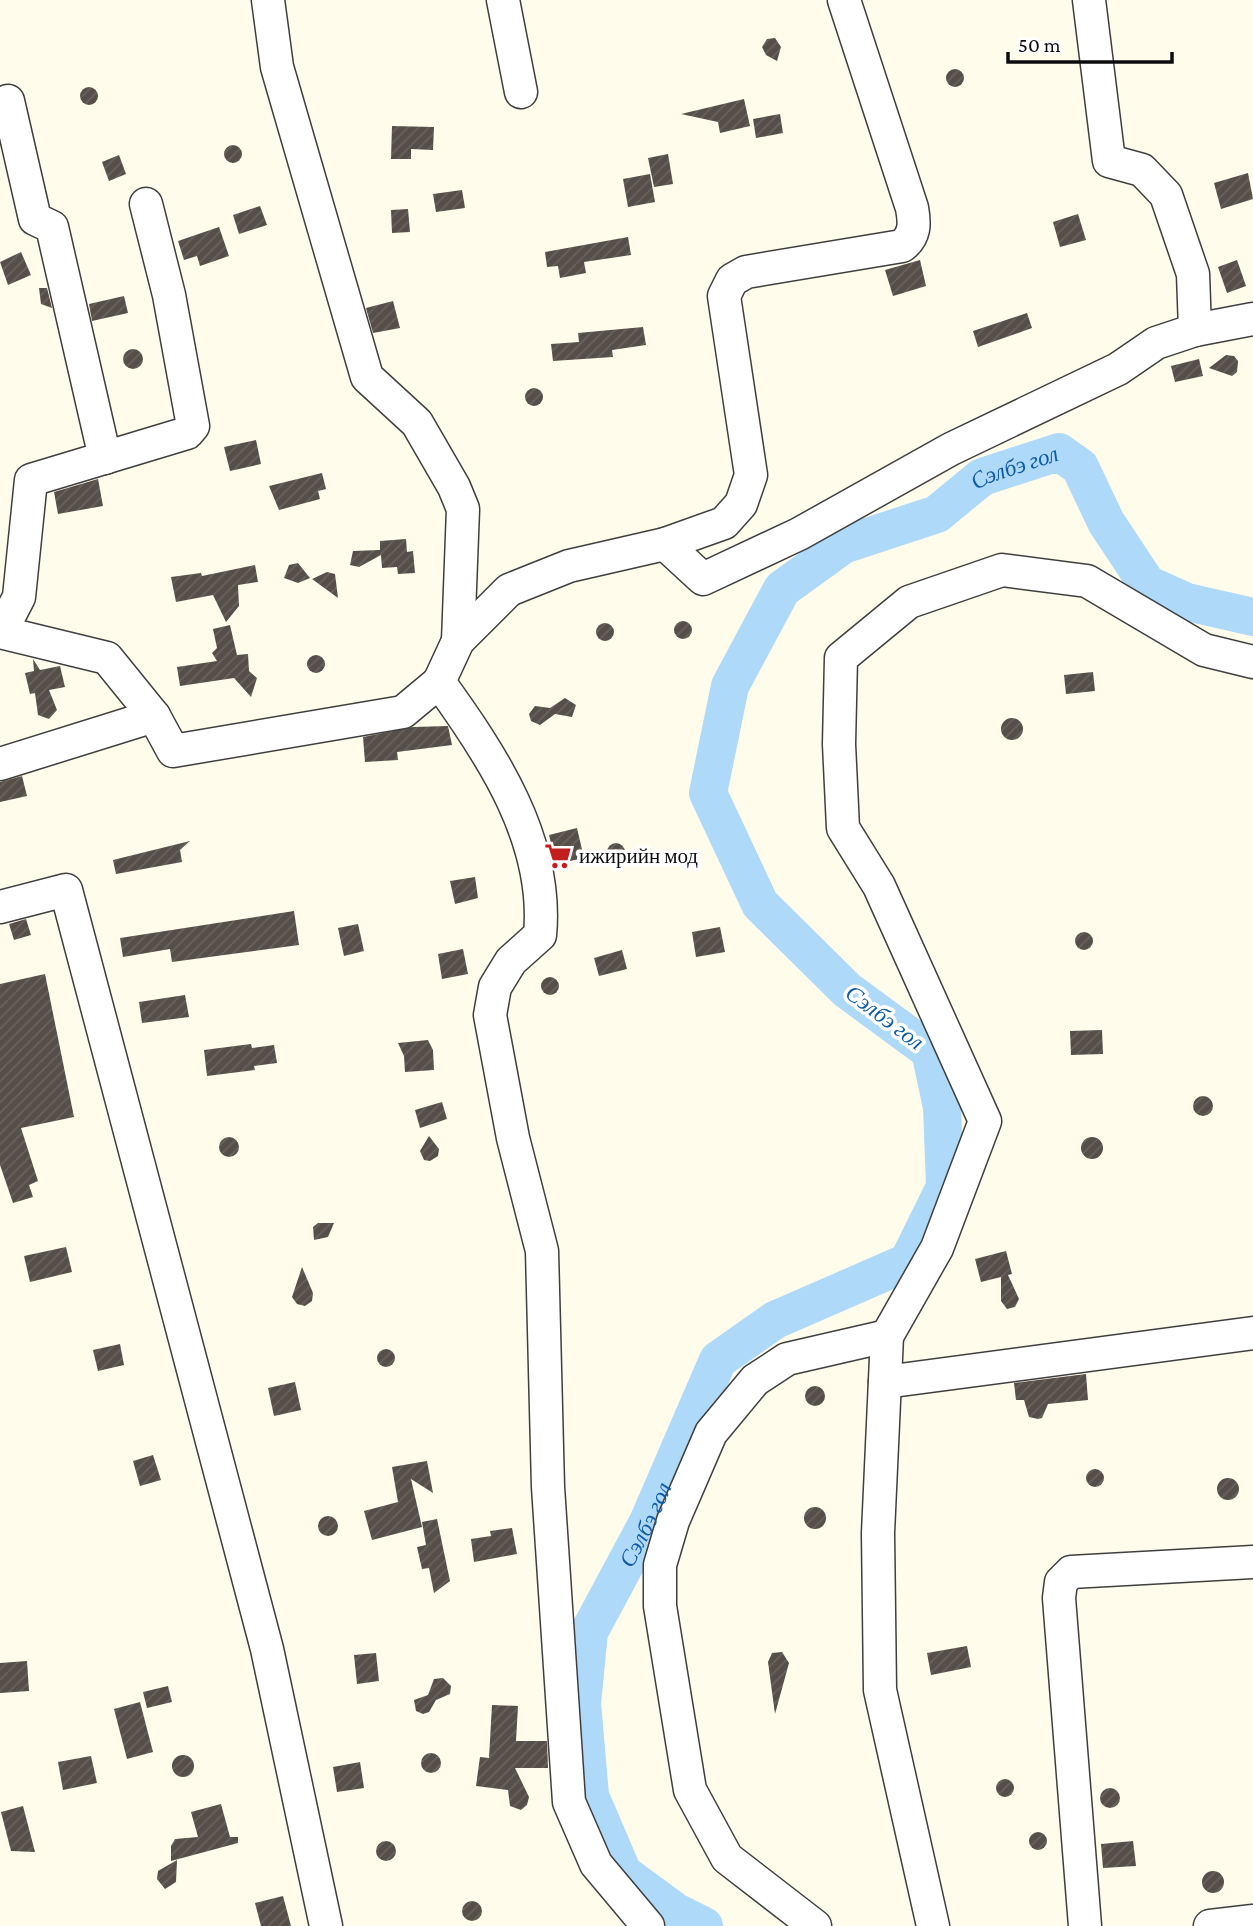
<svg xmlns="http://www.w3.org/2000/svg" width="1253" height="1926" viewBox="0 0 1253 1926" font-family="'Crimson Pro',serif">
  <defs>
    <pattern id="building-hatch" width="6" height="6" patternUnits="userSpaceOnUse" patternTransform="scale(1.75)"><rect width="6" height="6" fill="#564e48"/><path d="M-1 1l2-2M0 6l6-6M5 7l2-2" fill="none" stroke="#69635e"/></pattern>
  </defs>
  <rect width="100%" height="100%" fill="#fffcec"/>
  <g fill="none" stroke-linecap="round" stroke-linejoin="round">
    <!-- river -->
    <path stroke="#aed9f9" stroke-width="38" id="s1" d="M704,1926L676,1912L623,1873L590,1796L582,1703L589,1632L648,1522L718,1360L775,1320L908,1262L945,1187L942,1107L930,1051L847,990L760,904L708,793L730,686L782,589L843,545L937,514L982,477L1059,452L1080,467L1106,522L1147,584L1187,602L1253,617"/>
  </g>
  <!-- building -->
  <g fill="url(#building-hatch)">
    <polygon points="775,38 781,47 777,61 766,55 762,47 767,39"/>
    <circle cx="955" cy="78" r="9"/>
    <circle cx="89" cy="96" r="9"/>
    <polygon points="744,99 750,126 720,133 718,122 681,114"/>
    <polygon points="780,114 783,133 756,138 753,119"/>
    <polygon points="392,126 434,127 433,150 411,149 411,159 391,159"/>
    <circle cx="233" cy="154" r="9"/>
    <polygon points="668,154 673,184 654,187 648,158"/>
    <polygon points="119,155 126,174 109,181 102,162"/>
    <polygon points="1248,173 1253,199 1221,209 1214,183"/>
    <polygon points="650,174 655,202 628,207 623,179"/>
    <polygon points="462,190 465,208 436,212 433,194"/>
    <polygon points="260,206 267,225 239,234 233,215"/>
    <polygon points="408,209 410,232 392,233 391,210"/>
    <polygon points="1078,214 1086,240 1060,247 1053,222"/>
    <polygon points="219,227 229,256 200,266 197,256 184,260 178,241"/>
    <polygon points="628,237 631,255 584,262 586,273 560,278 558,266 547,267 545,252"/>
    <polygon points="21,252 31,275 8,285 0,262"/>
    <polygon points="920,260 926,286 893,296 885,270"/>
    <polygon points="1237,260 1246,286 1227,293 1218,267"/>
    <polygon points="39,288 47,288 52,308 41,304"/>
    <polygon points="124,296 128,313 92,321 89,304"/>
    <polygon points="393,301 400,328 373,333 366,308"/>
    <polygon points="1027,313 1032,328 978,347 973,331"/>
    <polygon points="643,327 646,345 612,350 613,357 553,361 551,344 579,342 578,333"/>
    <circle cx="133" cy="359" r="10"/>
    <polygon points="1226,355 1234,356 1238,361 1237,372 1232,376 1209,368"/>
    <polygon points="1199,359 1203,376 1175,382 1171,366"/>
    <circle cx="534" cy="397" r="9"/>
    <polygon points="256,440 261,464 230,471 224,447"/>
    <polygon points="322,473 326,489 318,491 320,499 279,510 269,486"/>
    <polygon points="98,479 103,506 58,514 54,492"/>
    <polygon points="406,539 407,552 413,551 415,573 398,574 397,567 382,568 381,555 359,567 350,565 353,551 380,550 380,541"/>
    <polygon points="298,563 310,578 298,583 284,578 289,565"/>
    <polygon points="255,565 258,582 238,585 239,606 226,622 213,595 176,602 171,577 201,573 202,576"/>
    <polygon points="327,572 335,574 338,598 312,579"/>
    <circle cx="683" cy="630" r="9"/>
    <circle cx="605" cy="632" r="9"/>
    <polygon points="230,625 237,655 248,654 249,671 257,678 251,697 234,678 180,686 177,667 217,661 212,653 217,648 213,629"/>
    <circle cx="316" cy="664" r="9"/>
    <polygon points="33,659 40,670 60,666 65,687 49,690 57,710 49,719 38,715 35,693 30,694 25,673 34,671"/>
    <polygon points="1093,672 1095,691 1066,694 1064,675"/>
    <polygon points="565,698 576,705 572,717 555,714 540,725 531,721 529,714 535,706 550,708"/>
    <circle cx="1012" cy="729" r="11"/>
    <polygon points="448,726 452,745 397,752 398,760 365,762 363,737 413,727"/>
    <polygon points="22,776 27,796 0,802 0,782"/>
    <polygon points="577,828 584,858 556,864 549,835"/>
    <polygon points="190,841 180,850 182,862 116,874 113,860"/>
    <circle cx="616" cy="852" r="9"/>
    <polygon points="475,877 478,898 455,904 450,881"/>
    <polygon points="294,911 299,945 172,962 170,949 123,957 120,938"/>
    <polygon points="26,919 31,935 14,940 9,924"/>
    <polygon points="358,924 364,951 344,956 338,928"/>
    <polygon points="720,927 725,952 696,957 692,932"/>
    <circle cx="1084" cy="941" r="9"/>
    <polygon points="463,949 468,974 442,979 438,954"/>
    <polygon points="622,950 627,969 599,976 594,958"/>
    <polygon points="45,974 74,1117 21,1128 38,1181 29,1185 33,1197 13,1203 0,1165 0,984"/>
    <circle cx="550" cy="986" r="9"/>
    <polygon points="185,995 189,1017 142,1023 139,1002"/>
    <polygon points="1102,1030 1103,1054 1071,1055 1070,1031"/>
    <polygon points="428,1040 433,1050 434,1070 405,1072 404,1056 398,1043"/>
    <polygon points="251,1044 252,1048 274,1045 277,1063 254,1066 255,1070 207,1076 204,1050"/>
    <circle cx="1203" cy="1106" r="10"/>
    <polygon points="442,1102 447,1119 420,1128 415,1110"/>
    <polygon points="429,1136 439,1149 438,1156 430,1161 424,1160 420,1151"/>
    <circle cx="229" cy="1147" r="10"/>
    <circle cx="1092" cy="1148" r="11"/>
    <polygon points="318,1223 334,1223 328,1237 314,1240 313,1227"/>
    <polygon points="66,1247 72,1272 30,1282 24,1256"/>
    <polygon points="1006,1251 1012,1274 1008,1275 1019,1299 1015,1307 1007,1309 1001,1301 1001,1277 981,1282 975,1259"/>
    <polygon points="302,1267 313,1293 312,1301 305,1306 297,1304 292,1297"/>
    <polygon points="120,1344 124,1365 98,1371 93,1350"/>
    <circle cx="386" cy="1358" r="9"/>
    <polygon points="1086,1374 1088,1400 1048,1404 1042,1418 1038,1419 1029,1417 1024,1400 1016,1400 1014,1383"/>
    <polygon points="295,1382 301,1410 274,1416 268,1388"/>
    <circle cx="815" cy="1396" r="10"/>
    <polygon points="153,1455 161,1480 140,1486 133,1461"/>
    <polygon points="427,1461 433,1493 411,1479 422,1527 372,1540 364,1511 398,1502 392,1467"/>
    <circle cx="1095" cy="1478" r="9"/>
    <circle cx="1228" cy="1489" r="11"/>
    <circle cx="815" cy="1518" r="11"/>
    <circle cx="328" cy="1526" r="10"/>
    <polygon points="437,1519 450,1581 434,1593 429,1568 422,1569 417,1547 426,1545 422,1522"/>
    <polygon points="512,1528 517,1554 474,1562 471,1539 491,1536 490,1531"/>
    <polygon points="967,1646 971,1667 931,1675 927,1653"/>
    <polygon points="782,1652 789,1663 775,1714 768,1662 772,1653"/>
    <polygon points="376,1653 379,1681 357,1684 354,1655"/>
    <polygon points="27,1661 29,1691 0,1693 0,1663"/>
    <polygon points="443,1678 451,1686 450,1694 436,1700 429,1712 423,1714 416,1711 414,1700 428,1695 434,1679"/>
    <polygon points="168,1686 172,1702 147,1708 143,1692"/>
    <polygon points="140,1702 153,1752 127,1759 114,1709"/>
    <polygon points="492,1705 518,1706 516,1741 547,1741 548,1768 515,1768 529,1797 527,1805 521,1810 510,1806 508,1790 476,1786 480,1757 489,1758"/>
    <circle cx="431" cy="1763" r="10"/>
    <circle cx="183" cy="1766" r="11"/>
    <polygon points="91,1756 97,1783 63,1790 58,1762"/>
    <polygon points="360,1762 364,1788 337,1792 333,1767"/>
    <circle cx="1005" cy="1788" r="9"/>
    <circle cx="1110" cy="1798" r="10"/>
    <polygon points="221,1804 230,1837 238,1837 238,1843 171,1861 171,1846 175,1839 198,1837 191,1812"/>
    <polygon points="23,1806 35,1852 11,1851 1,1812"/>
    <circle cx="1038" cy="1841" r="9"/>
    <circle cx="386" cy="1851" r="10"/>
    <polygon points="1133,1841 1136,1866 1103,1868 1101,1844"/>
    <polygon points="177,1860 176,1882 165,1889 157,1879 158,1871"/>
    <circle cx="1213" cy="1882" r="11"/>
    <polygon points="283,1896 291,1926 261,1926 255,1903"/>
    <circle cx="472" cy="1911" r="10"/>
  </g>
  <g fill="none" stroke-linecap="round" stroke-linejoin="round">
    <defs>
      <g id="minor">
        <polyline points="268,0 277,67 367,377 417,423 454,487 463,509 458,641"/>
        <polyline points="503,0 521,92"/>
        <polyline points="1089,0 1109,161 1142,170 1166,195 1193,274 1195,330"/>
        <polyline points="0,104 8,101 35,219 52,227 105,458"/>
        <polyline points="665,544 703,579 799,534 951,449 1118,369 1156,343 1195,330 1253,319"/>
        <path d="M0,632L107,658L154,716L173,751L403,712L439,682C492,755 549,841 540,935L511,961L495,987L490,1015L513,1138L542,1251L548,1487L569,1802L596,1864L648,1926"/>
        <polyline points="1,632 19,597 31,480 187,433 193,426 169,295 146,204"/>
        <path d="M439,682L458,641L509,590L569,566L665,544L724,523L741,504L751,475L724,296L732,280L746,272L902,246C915,236 915,224 912,208L844,0"/>
        <polyline points="0,764 154,716"/>
        <polyline points="0,907 66,890 267,1649 326,1926"/>
        <polyline points="885,1382 1253,1333"/>
        <polyline points="815,1926 727,1858 690,1790 660,1606 660,1565 673,1521 711,1433 755,1380 787,1359 887,1336"/>
        <polyline points="933,1926 880,1690 878,1533 887,1336 937,1248 985,1121 879,886 843,828 839,744 841,658 909,602 1002,570 1087,581 1204,650 1253,662"/>
        <polyline points="1085,1926 1059,1598 1061,1582 1071,1572 1253,1562"/>
        <polyline points="1210,1926 1253,1921"/>
      </g>
    </defs>
    <!-- minor casing -->
    <use href="#minor" stroke="#3f3f3f" stroke-width="35"/>
    <!-- minor -->
    <use href="#minor" stroke="#fff" stroke-width="32"/>
  </g>
  <!-- icons -->
  <defs>
    <symbol id="supermarket-bare" viewBox="-9 -9 18 18"><path d="M-6-5.5h2.5l.6 2H6L4.5 2H-2.5L-4.4-4H-6ZM-1.5 3.2a1.3 1.3 0 1 0 .1 0ZM3 3.2a1.3 1.3 0 1 0 .1 0Z" fill="#c31e1e" stroke="#fff" stroke-width="2.5" paint-order="stroke"/></symbol>
  </defs>
  <g fill-rule="evenodd">
    <use href="#supermarket-bare" x="539" y="837" width="38" height="38"/>
  </g>
  <g text-anchor="middle" stroke-width="7" stroke-linejoin="round" paint-order="stroke">
    <!-- poi labels -->
    <g font-size="21" fill="#0c0c0c" stroke="#fff" text-anchor="start">
      <text x="579" y="863">ижирийн мод</text>
    </g>
    <!-- water labels -->
    <g font-size="23" font-style="italic" fill="#105ca4" stroke="#fff">
      <text dy="8" stroke="none"><textPath href="#s1" startOffset="1916">Сэлбэ гол</textPath></text>
      <text transform="translate(885 1017) rotate(37)" y="8">Сэлбэ гол</text>
      <text dy="8" stroke="none"><textPath href="#s1" startOffset="467">Сэлбэ гол</textPath></text>
    </g>
  </g>
  <!-- scale -->
  <path d="M1008 52v10h164v-10" fill="none" stroke="#0c0c0c" stroke-width="3.5"/>
  <text x="1018" y="52" font-size="21" fill="#0c0c0c" stroke="#ffffff" stroke-width="5" paint-order="stroke">50 m</text>
</svg>
